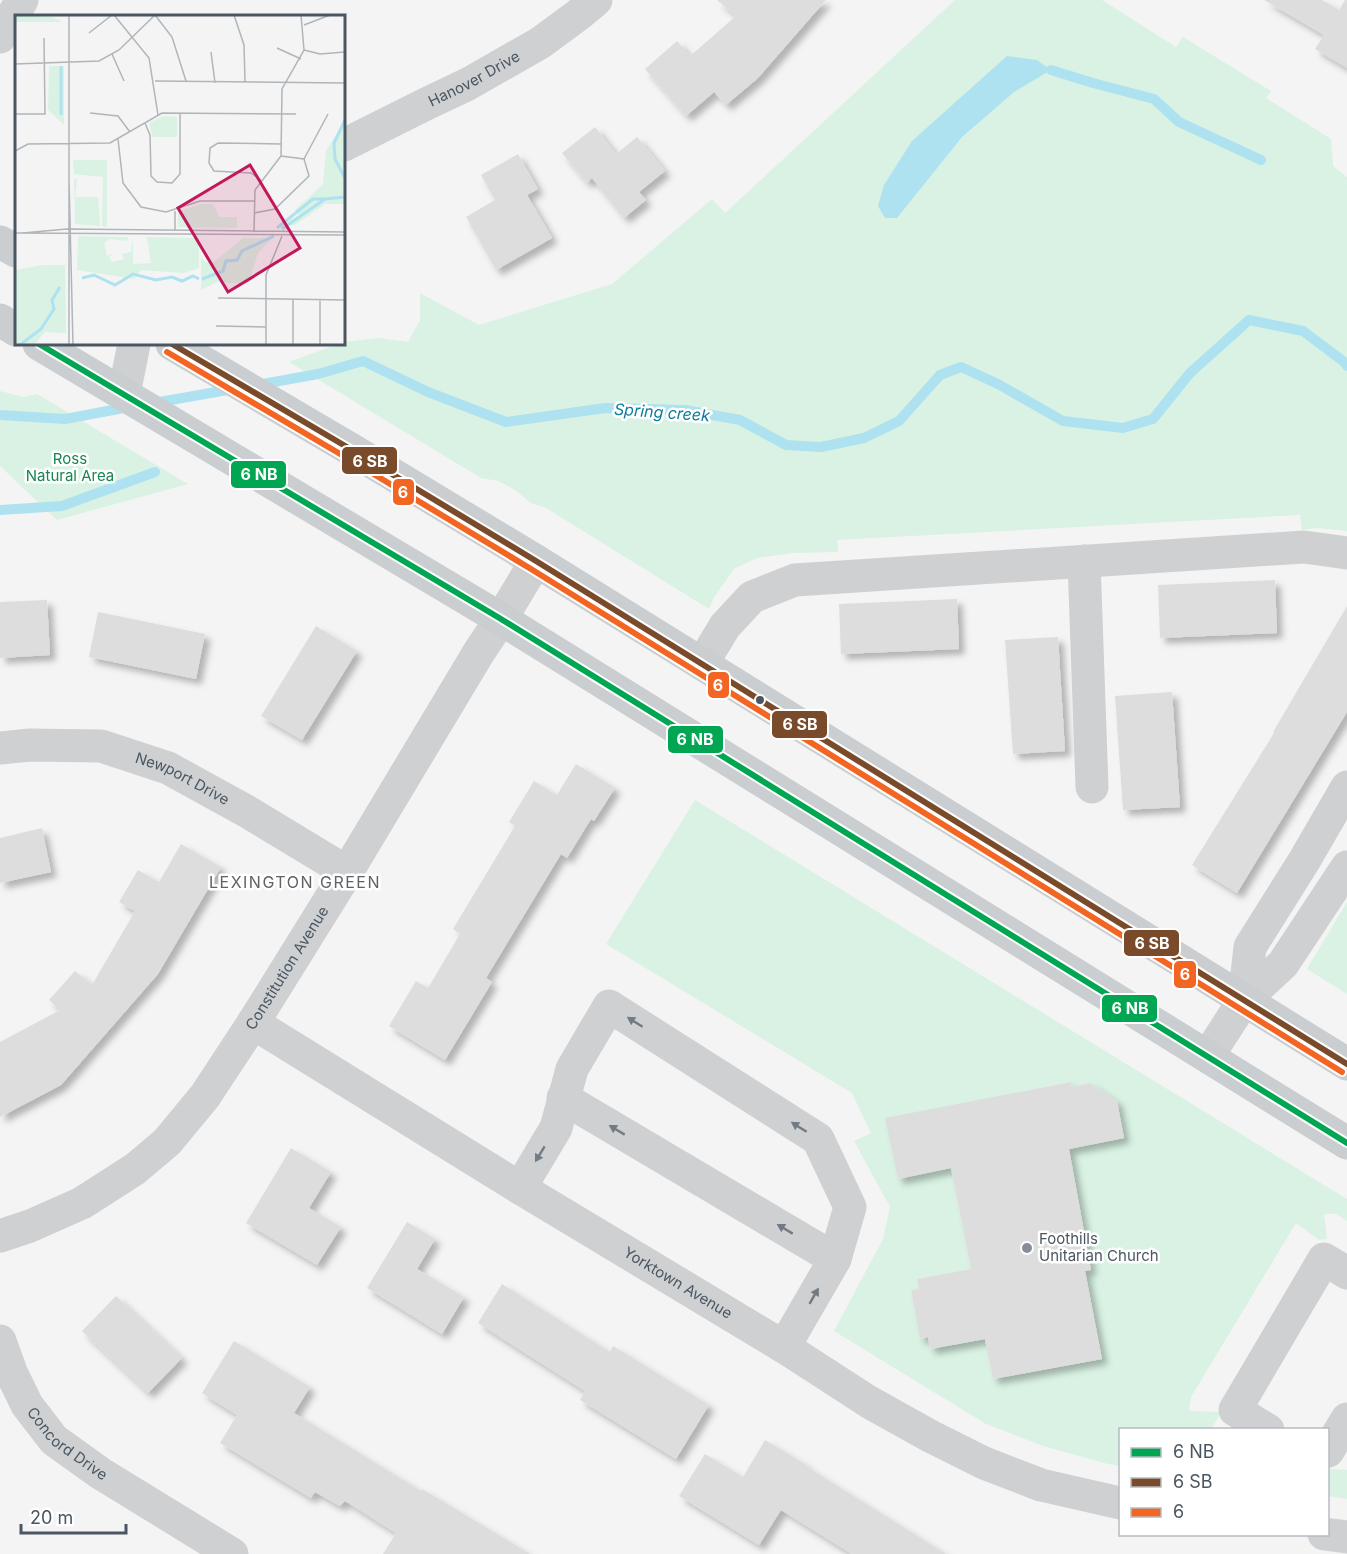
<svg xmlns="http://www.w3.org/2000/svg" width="1347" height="1554" viewBox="0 0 1347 1554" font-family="Inter,sans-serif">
  <defs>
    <filter id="shadow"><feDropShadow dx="5.5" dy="5.5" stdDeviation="3" flood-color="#0004"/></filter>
  </defs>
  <rect width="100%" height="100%" fill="#f4f4f4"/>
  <!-- green -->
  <g fill="#d9f2e3" fill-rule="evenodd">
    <polygon points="955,0 1102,0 1176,47 1183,37 1271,91 1266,98 1331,139 1333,166 1347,177 1347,531 1317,528 1302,530 1300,515 837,540 838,552 794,553 757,558 734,569 713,599 709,609 546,508 531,503 515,490 498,481 481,478 289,362 338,344 344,344 344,342 378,338 408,342 420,320 420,293 479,325 612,284 712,199 725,213"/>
    <polygon points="0,391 23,397 37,394 188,484 57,520 0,466"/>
    <path d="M695,800L1347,1199V1221L1336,1214H1324L1327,1239L1319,1240L1296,1223L1191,1397L1189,1411L1221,1412L1211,1429L1120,1430V1466L1108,1464L1043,1446L986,1424L834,1331L883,1239L890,1207L854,1141L871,1133L852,1093L606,944ZM1070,1082L1072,1087L1090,1083L1117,1101L1124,1138L1049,1153L1032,1187L1075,1180L1091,1269L1085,1271L1102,1359L993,1379L985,1339L930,1349L928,1337L920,1339L911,1290L919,1289L917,1279L971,1269L951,1168L898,1179L886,1119Z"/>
    <polygon points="1347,902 1347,994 1307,969"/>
    <polygon points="1328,1469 1347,1470 1347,1499 1328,1496"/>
  </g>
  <!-- water -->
  <polygon fill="#aee2f0" points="1007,56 1037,60 1051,70 1014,92 962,137 897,218 885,218 878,206 884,185 912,141"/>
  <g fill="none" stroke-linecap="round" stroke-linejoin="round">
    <!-- stream -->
    <g stroke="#aee2f0" stroke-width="10">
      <polyline points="1051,70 1093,83 1154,99 1179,122 1261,160"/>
      <polyline points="257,385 318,374 363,361 428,392 506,422 605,408 685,410 740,420 786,445 821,447 864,438 899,421 940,375 961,367 998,384 1063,421 1123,428 1153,419 1190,373 1249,320 1303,331 1343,361 1347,366"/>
      <polyline points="154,403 233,389"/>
      <polyline points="0,415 65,419 129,407"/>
      <polyline points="0,510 62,506 155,472"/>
    </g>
  </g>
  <!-- building -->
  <g fill="#ddddde" filter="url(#shadow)">
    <polygon points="717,0 826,0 758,78 726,105 714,92 686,116 645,69 677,41 690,56 736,16"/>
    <polygon points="1264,0 1322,0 1339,10 1345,0 1347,0 1347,68 1315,49 1324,35"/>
    <polygon points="595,127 616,154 637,137 665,171 639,192 646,200 624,218 592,178 587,183 562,153"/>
    <polygon points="518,154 538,189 527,195 552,238 496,270 466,217 495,200 481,175"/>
    <polygon points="1275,580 1277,633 1160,638 1158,585"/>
    <polygon points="957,599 959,649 841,654 839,604"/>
    <polygon points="47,600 50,655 0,658 0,602"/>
    <polygon points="1347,606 1347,712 1237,893 1192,865 1274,733 1273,732"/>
    <polygon points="98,612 205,634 196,679 89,657"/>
    <polygon points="316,626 357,651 302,740 261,716"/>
    <polygon points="1058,637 1065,751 1013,754 1005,640"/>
    <polygon points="1172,692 1180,807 1123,810 1115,696"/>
    <polygon points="576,764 615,788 594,821 591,819 567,858 561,854 486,978 492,982 445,1060 389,1026 416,981 428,988 460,934 453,929 515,826 509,822 534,781 557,795"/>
    <polygon points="42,828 51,872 0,883 0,838"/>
    <polygon points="181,844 221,867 158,974 61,1085 0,1117 0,1042 60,1010 49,1000 75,971 92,985 135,911 119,902 138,870 159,882"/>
    <polygon points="1071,1082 1072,1087 1090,1083 1117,1101 1124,1138 1069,1149 1091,1270 1085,1271 1102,1359 993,1379 985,1339 930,1349 928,1337 920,1339 911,1290 919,1289 917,1279 971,1269 951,1168 898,1179 885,1118"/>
    <polygon points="291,1148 331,1172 309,1208 341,1227 317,1265 246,1223"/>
    <polygon points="407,1222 435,1239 417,1269 464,1297 442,1334 367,1288"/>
    <polygon points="502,1284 610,1352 613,1346 709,1405 676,1459 580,1400 585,1391 478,1323"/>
    <polygon points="116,1296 182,1358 148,1393 82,1331"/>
    <polygon points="234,1341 310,1387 294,1413 421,1491 422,1489 530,1554 383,1554 396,1533 345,1501 340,1506 315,1492 311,1498 220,1443 237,1415 202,1393"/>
    <polygon points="765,1440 808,1466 807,1467 946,1554 852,1554 781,1510 759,1545 679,1496 705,1454 743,1477"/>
  </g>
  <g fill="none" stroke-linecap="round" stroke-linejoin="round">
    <!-- minor -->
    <g stroke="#ced0d2" stroke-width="33">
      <polyline points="0,37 22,0"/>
      <path id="s1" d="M344,145L426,104L468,84L540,43L578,15L596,0"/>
      <polyline points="124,394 134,344"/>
      <polyline points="1084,561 1092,787"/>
      <polyline points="702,664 725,626 752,597 795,580 1304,547 1347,553"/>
      <path id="s2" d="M0,748L30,745L101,746L168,768L248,812L347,872"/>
      <polyline points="1244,1000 1250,947 1304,861 1347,787"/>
      <path id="s3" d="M253,1023L520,1188L784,1347L869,1402L930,1436L984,1463L1041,1485L1120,1503"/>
      <polyline points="1208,1056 1244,1000 1283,964 1347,867"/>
      <polyline points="563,1098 835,1259"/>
      <polyline points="520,1188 556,1128 572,1069 609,1006 818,1139 850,1207 835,1259 784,1347"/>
      <path id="s4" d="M0,1236L30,1226L82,1203L135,1169L167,1142L205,1096L253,1023L347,872L479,652L501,619L536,561"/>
      <path id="s5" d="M0,1341L11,1372L27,1405L54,1440L100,1473L232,1554"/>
      <polyline points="1268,1430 1235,1410 1324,1259 1347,1273"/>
      <polyline points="1328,1451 1347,1419"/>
      <polyline points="1324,1534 1347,1537"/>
    </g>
    <!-- major -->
    <g stroke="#caced1" stroke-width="33">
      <polyline points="0,242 16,251"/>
      <polyline points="0,320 16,330"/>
      <polyline points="39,344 501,619 1347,1143"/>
      <polyline points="172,344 352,450 536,561 1347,1064"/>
    </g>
    <defs>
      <polyline id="bus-1" points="39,344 501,619 1347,1143"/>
      <polyline id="bus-2" points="172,344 352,450 536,561 1347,1064"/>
      <polyline id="bus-3" points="167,352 347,458 531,569 1342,1072"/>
    </defs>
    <!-- bus-1 casing -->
    <use href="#bus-1" stroke="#fff" stroke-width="10"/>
    <!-- bus-2 casing -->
    <use href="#bus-2" stroke="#fff" stroke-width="10"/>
    <!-- bus-3 casing -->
    <use href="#bus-3" stroke="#fff" stroke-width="10"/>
    <!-- bus-1 -->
    <use href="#bus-1" stroke="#00a651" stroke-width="6"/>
    <!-- bus-2 -->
    <use href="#bus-2" stroke="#7a4b2a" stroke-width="6"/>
    <!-- bus-3 -->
    <use href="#bus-3" stroke="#f26522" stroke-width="6"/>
  </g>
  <!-- one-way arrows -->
  <defs><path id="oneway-solid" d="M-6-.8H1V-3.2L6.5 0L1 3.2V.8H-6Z" transform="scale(1.5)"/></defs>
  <g fill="#727b83">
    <use href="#oneway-solid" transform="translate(635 1022) rotate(-148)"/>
    <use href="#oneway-solid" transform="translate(799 1127) rotate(-148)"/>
    <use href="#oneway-solid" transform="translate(617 1130) rotate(-149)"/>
    <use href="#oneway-solid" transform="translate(540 1154) rotate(121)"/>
    <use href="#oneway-solid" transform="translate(785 1229) rotate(-149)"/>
    <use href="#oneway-solid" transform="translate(814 1296) rotate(-60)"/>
  </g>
  <!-- markers -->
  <circle fill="#4a5661" stroke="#fff" stroke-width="2" cx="760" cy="700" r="5"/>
  <circle fill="#868d94" stroke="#fff" stroke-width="2" cx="1027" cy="1248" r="6"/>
  <g text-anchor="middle" stroke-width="5" stroke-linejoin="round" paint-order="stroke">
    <!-- street labels -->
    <g font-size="15" fill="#4a5661" stroke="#fff">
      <text dy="5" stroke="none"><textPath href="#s1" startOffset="146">Hanover Drive</textPath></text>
      <text dy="5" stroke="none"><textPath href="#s2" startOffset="189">Newport Drive</textPath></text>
      <text dy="5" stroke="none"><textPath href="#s4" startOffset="405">Constitution Avenue</textPath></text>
      <text dy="5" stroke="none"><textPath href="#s3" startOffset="498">Yorktown Avenue</textPath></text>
      <text dy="5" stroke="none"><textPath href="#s5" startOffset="126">Concord Drive</textPath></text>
    </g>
    <!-- park labels -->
    <g font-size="15" fill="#17864f" stroke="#fff">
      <text x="70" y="464">Ross<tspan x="70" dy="17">Natural Area</tspan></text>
    </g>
    <!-- poi labels -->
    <g font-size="15" fill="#4a5661" stroke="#fff" text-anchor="start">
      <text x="1039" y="1244">Foothills<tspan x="1039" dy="17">Unitarian Church</tspan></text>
    </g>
    <!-- water labels -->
    <g font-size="16" font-style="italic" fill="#0c7c9b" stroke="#fff">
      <text transform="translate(662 412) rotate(4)" y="6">Spring creek</text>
    </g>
    <!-- neighbourhood labels -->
    <g font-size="16" letter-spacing="1.5" fill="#5f6368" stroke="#fff">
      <text x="295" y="888">LEXINGTON GREEN</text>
    </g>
  </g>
  <!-- overview -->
  <g transform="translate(15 15)">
    <rect width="330" height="330" fill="#f4f4f4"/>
    <path d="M0,0L37,2L47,7H0ZM34,51H49V110L33,95ZM148,101L162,102V122H138L134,108ZM330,105V189H310L280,210L260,213L284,200L280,195L308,169L311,136ZM58,145H92V212L87,211L88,162L59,159ZM59,164H62L60,182H83L85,211L60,209ZM186,189H198L204,202H222V213L163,212V197ZM63,221L113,222L112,226L95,224L89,228L92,241L100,238L94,242L97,247L109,244L107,239L116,237L118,222V249L136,248L132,222L184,223V253L168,258L126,255L119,264L62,255ZM228,223H258L243,238L233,269L202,267L186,275V242L190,247H199ZM29,250H50L51,318L30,317L19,330H0V255Z" fill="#d9f2e3"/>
    <path fill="none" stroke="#aee2f0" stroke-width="3" d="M46,100V51M330,105L319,128L320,144L330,163M262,213L298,184H310M267,214L310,184L330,182M67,263L79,260L100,270L118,259L141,265L157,262L167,266L178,261L184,264M187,264L208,256L211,246L222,245L227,236L259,221M5,330L26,314L39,294L37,285L45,272"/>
    <path fill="none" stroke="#b0b5b9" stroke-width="1.5" d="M54,0V330M99,0L134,43L143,100M140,0L157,22L171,66M219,0L229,30L230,67M289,10L315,0M74,18L97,0M262,33L286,44M289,35L305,39L330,37M196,37L200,68M97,39L109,66M0,49L84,46L104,35L140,0M140,66L329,68M75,98L103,101L115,117M0,99H30L29,23M130,108L135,120L136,161L142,167L157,168L165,159V98M103,124L108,168L126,192L151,197L185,186H239M0,136L13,129L95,128L147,98L281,99M289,144L313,99M54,164L58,330M247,166L236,158L199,156L194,148L195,133L203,128L266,129M160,196V215M239,198L260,194L294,161L289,144L266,141M239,217L240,175L266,141L267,74L289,35L286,0M0,218L330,220M8,218L52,214L330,217M203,283L330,285M278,285V330M201,311L251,312M251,330V260L267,221M305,330V285"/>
    <path fill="#c2185b" fill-opacity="0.15" stroke="#c2185b" stroke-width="3" d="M235,150L285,233L213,277L163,193Z"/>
    <rect width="330" height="330" fill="none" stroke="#4a5661" stroke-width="3"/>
  </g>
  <g stroke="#fff" stroke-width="2">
    <rect x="341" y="446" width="57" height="29" rx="6" fill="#7a4b2a"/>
    <rect x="230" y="460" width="57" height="29" rx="6" fill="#00a651"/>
    <rect x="392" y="478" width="23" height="28" rx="6" fill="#f26522"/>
    <rect x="707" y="671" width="23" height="28" rx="6" fill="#f26522"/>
    <rect x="771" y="710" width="57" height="29" rx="6" fill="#7a4b2a"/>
    <rect x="667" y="725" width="57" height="29" rx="6" fill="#00a651"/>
    <rect x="1123" y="929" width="57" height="28" rx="6" fill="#7a4b2a"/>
    <rect x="1173" y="960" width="24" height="29" rx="6" fill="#f26522"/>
    <rect x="1101" y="994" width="57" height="29" rx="6" fill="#00a651"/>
  </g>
  <g font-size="16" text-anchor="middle" font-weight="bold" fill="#fff">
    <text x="370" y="467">6 SB</text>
    <text x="259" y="480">6 NB</text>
    <text x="403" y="498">6</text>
    <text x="718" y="691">6</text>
    <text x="800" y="730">6 SB</text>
    <text x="695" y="745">6 NB</text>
    <text x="1152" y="949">6 SB</text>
    <text x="1185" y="980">6</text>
    <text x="1130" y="1014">6 NB</text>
  </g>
  <!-- legend -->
  <rect x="1119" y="1428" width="210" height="108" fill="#ffffff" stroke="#b7bbc0" stroke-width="1.5"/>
  <rect x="1131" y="1448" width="30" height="9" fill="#00a651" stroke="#b7bbc0" stroke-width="1.5"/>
  <text x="1173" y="1458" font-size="18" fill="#4a5661">6 NB</text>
  <rect x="1131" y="1478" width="30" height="9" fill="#7a4b2a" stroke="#b7bbc0" stroke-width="1.5"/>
  <text x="1173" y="1488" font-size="18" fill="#4a5661">6 SB</text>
  <rect x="1131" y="1508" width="30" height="9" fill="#f26522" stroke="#b7bbc0" stroke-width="1.5"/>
  <text x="1173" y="1518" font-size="18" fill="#4a5661">6</text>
  <!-- scale -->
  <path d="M21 1524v9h105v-9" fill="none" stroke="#4a5661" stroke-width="3"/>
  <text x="30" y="1524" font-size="18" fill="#4a5661" stroke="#ffffff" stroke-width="4.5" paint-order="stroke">20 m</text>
</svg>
